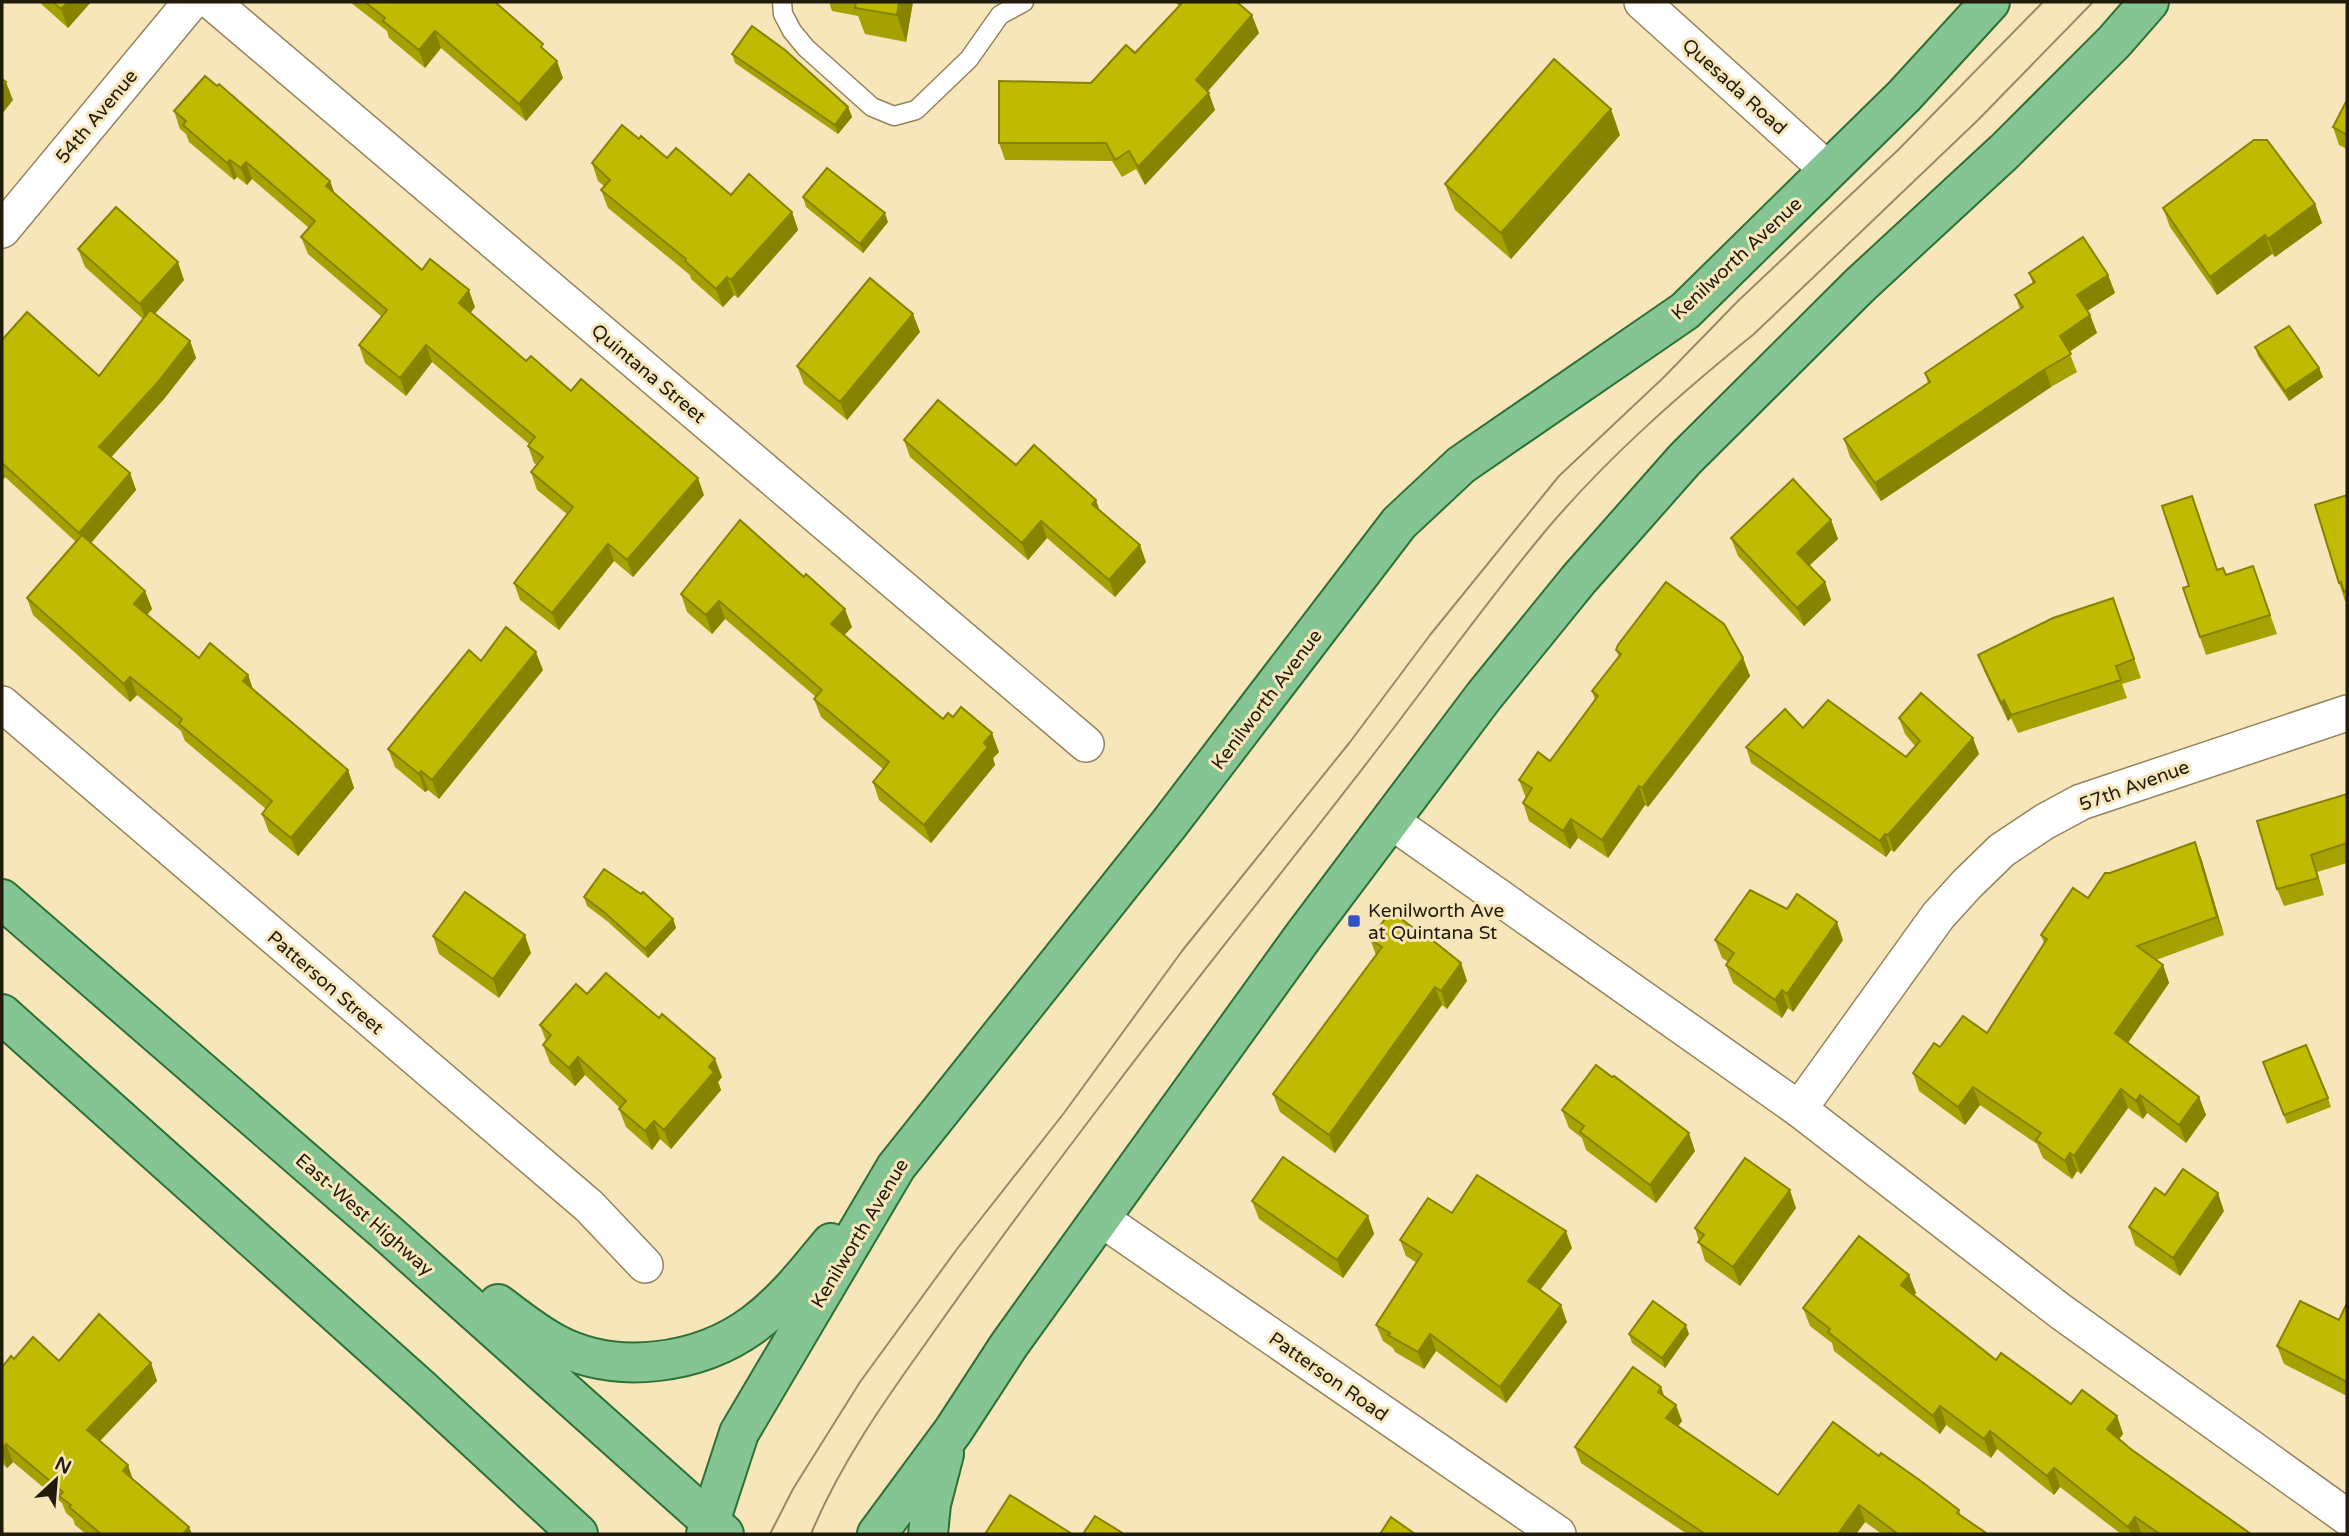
<svg xmlns="http://www.w3.org/2000/svg" width="2349" height="1536" viewBox="0 0 2349 1536" font-family="'Varela Round',sans-serif">
  <rect width="100%" height="100%" fill="#f8e6bb"/>
  <g fill="none" stroke-linecap="round" stroke-linejoin="round">
    <defs>
      <polyline id="lane" points="782,2 783,14 792,31 806,48 872,107 894,116 916,110 969,59 1000,15 1024,2"/>
      <g id="street">
        <polyline points="212,2 1086,744"/>
        <polyline points="1642,2 1828,170"/>
        <polyline points="2,230 191,2"/>
        <polyline points="2,704 589,1206 645,1265"/>
        <polyline points="1391,821 1799,1109 2060,1311 2347,1517"/>
        <polyline points="1799,1109 1938,916 1967,884 2002,850 2044,822 2081,802 2347,713"/>
        <polyline points="1100,1218 1558,1534"/>
      </g>
      <g id="primary">
        <polyline points="2,899 386,1232 724,1534"/>
        <polyline points="2,1014 419,1387 578,1534"/>
        <path d="M498,1304C517,1318 535,1333 556,1344C617,1376 700,1364 754,1324C784,1302 808,1271 831,1243"/>
        <polyline points="706,1534 739,1433 896,1167 1169,824 1399,523 1461,465 1685,311 1904,96 1990,2"/>
        <polyline points="877,1534 953,1431 1009,1345 1302,938 1484,696 1579,579 1685,459 1860,285 2005,151 2114,42 2149,2"/>
        <polyline points="928,1534 931,1504 944,1454"/>
      </g>
    </defs>
    <!-- lane casing -->
    <use href="#lane" stroke="#94845c" stroke-width="21"/>
    <!-- street casing -->
    <use href="#street" stroke="#94845c" stroke-width="38"/>
    <!-- primary casing -->
    <use href="#primary" stroke="#2d7135" stroke-width="42"/>
    <!-- lane -->
    <use href="#lane" stroke="#fff" stroke-width="18"/>
    <!-- street -->
    <use href="#street" stroke="#fff" stroke-width="35"/>
    <!-- primary -->
    <use href="#primary" stroke="#85c594" stroke-width="38"/>
    <!-- tram -->
    <g stroke="#978a6b" stroke-width="2">
      <polyline points="770,1534 793,1489 860,1382 957,1249 1064,1113 1182,951 1350,742 1430,635 1559,476 1663,378 1738,301 1898,150 2043,2"/>
      <path d="M811,1534C839,1466 883,1403 926,1343C986,1257 1049,1173 1113,1089C1198,976 1287,867 1373,755C1431,680 1486,602 1547,529C1608,457 1681,393 1754,334L1978,120L2093,2"/>
    </g>
  </g>
  <!-- wall -->
  <g fill="#a5a102">
    <polygon points="39,2 91,2 68,28"/>
    <polygon points="350,2 495,2 545,50 563,78 526,121 441,48 425,68 389,38 387,31"/>
    <polygon points="829,2 913,2 906,42 865,34 858,16 832,11"/>
    <polygon points="1175,2 1237,2 1259,33 1207,91 1215,110 1145,185 1136,169 1122,177 1112,161 1005,160 999,143 1091,83 1135,53 1179,6"/>
    <polygon points="732,54 848,107 852,117 838,134 735,63"/>
    <polygon points="2347,100 2347,149 2339,145 2333,127"/>
    <polygon points="174,111 330,181 335,194 422,270 475,307 470,313 526,361 571,391 704,495 633,577 614,561 559,630 520,600 514,583 567,514 537,490 531,472 537,465 534,463 528,446 529,444 432,362 406,396 365,363 359,345 382,317 308,254 301,237 309,228 252,179 247,185 237,177 234,180 189,142 186,134 180,129"/>
    <polygon points="1620,135 1511,259 1455,210 1445,184"/>
    <polygon points="639,139 667,158 731,195 792,212 798,230 738,298 734,295 723,307 691,279 690,275 608,208 601,190 604,186 598,181 592,163"/>
    <polygon points="803,197 888,222 863,253 806,207"/>
    <polygon points="2315,204 2322,223 2275,257 2272,254 2217,295 2170,227 2163,208"/>
    <polygon points="78,249 184,280 155,314 190,341 196,358 164,399 111,457 130,473 136,490 91,543 145,591 152,609 147,615 199,658 248,675 253,689 348,770 354,788 298,856 269,832 262,814 266,809 185,741 181,731 137,695 130,702 33,615 27,598 76,542 5,477 2,480 2,340 99,376 143,319 85,267"/>
    <polygon points="2029,273 2108,275 2115,293 2087,311 2090,315 2097,333 2069,352 2077,372 2051,387 1881,501 1850,457 1844,439 1928,383 1925,373 2020,309 2015,295 2033,284"/>
    <polygon points="920,332 847,420 804,384 797,366"/>
    <polygon points="2255,347 2319,368 2323,377 2289,401 2258,356"/>
    <polygon points="904,440 1016,465 1099,510 1146,562 1115,597 1047,538 1028,560 910,457"/>
    <polygon points="2347,495 2347,601 2345,601 2339,583"/>
    <polygon points="1831,520 1838,539 1809,566 1825,582 1831,600 1804,626 1738,556 1731,538"/>
    <polygon points="2253,566 2277,634 2206,655 2183,588 2189,586 2218,570 2226,575"/>
    <polygon points="681,594 852,627 844,635 943,719 999,752 993,758 995,765 931,843 879,800 873,782 883,769 821,717 814,699 816,697 725,619 712,634 687,612"/>
    <polygon points="2113,598 2141,678 2122,684 2127,698 2018,733 2011,718 2008,721 1985,673 1978,655"/>
    <polygon points="1616,650 1743,658 1750,676 1648,807 1645,805 1608,858 1578,838 1570,849 1529,821 1523,803 1526,798 1519,780 1550,761 1595,700 1592,691 1619,657"/>
    <polygon points="481,661 543,670 439,799 428,790 425,792 395,767 388,749"/>
    <polygon points="1899,718 1979,754 1894,852 1891,850 1886,857 1751,763 1746,747 1803,728 1906,757 1915,746 1905,734"/>
    <polygon points="2347,794 2347,863 2317,872 2324,895 2284,906 2277,889"/>
    <polygon points="2195,842 2202,861 2224,935 2156,960 2163,965 2169,983 2128,1043 2199,1097 2206,1115 2186,1143 2147,1113 2143,1119 2128,1108 2081,1174 2077,1171 2072,1179 2043,1158 2037,1144 1980,1105 1965,1125 1919,1091 1913,1073 1940,1047 1987,1033 2044,943 2041,935 2088,898 2110,873"/>
    <polygon points="641,894 673,919 676,928 648,958 607,921 587,906 584,897"/>
    <polygon points="433,936 531,953 499,998 439,954"/>
    <polygon points="1370,939 1461,963 1467,981 1447,1009 1442,1005 1335,1153 1280,1112 1273,1094 1376,955"/>
    <polygon points="1715,940 1843,940 1793,1012 1788,1008 1782,1018 1733,983 1726,965 1728,962 1722,958"/>
    <polygon points="587,994 722,1077 718,1082 721,1090 671,1149 660,1139 652,1150 626,1127 619,1109 620,1108 585,1075 575,1086 550,1063 543,1045 546,1041 540,1025"/>
    <polygon points="2263,1062 2328,1098 2331,1107 2287,1124"/>
    <polygon points="1562,1110 1695,1151 1656,1203 1586,1150 1582,1138 1569,1128"/>
    <polygon points="2165,1195 2224,1211 2180,1276 2135,1245 2129,1227"/>
    <polygon points="1252,1201 1368,1216 1374,1234 1343,1278 1259,1219"/>
    <polygon points="1796,1208 1740,1286 1705,1261 1695,1228"/>
    <polygon points="1400,1240 1572,1248 1540,1290 1567,1322 1506,1403 1436,1351 1424,1369 1395,1352 1393,1348 1383,1341 1376,1325 1417,1263 1406,1256"/>
    <polygon points="1909,1275 1916,1293 1914,1295 1996,1360 2071,1404 2117,1416 2123,1434 2119,1439 2132,1450 2251,1534 2121,1534 2060,1487 2054,1495 1997,1449 1991,1458 1946,1425 1940,1434 1834,1351 1832,1343 1810,1326 1803,1308"/>
    <polygon points="2347,1303 2347,1396 2284,1364 2277,1346 2339,1320"/>
    <polygon points="1629,1334 1689,1334 1665,1368 1632,1343"/>
    <polygon points="14,1359 151,1363 157,1381 100,1441 133,1479 189,1527 192,1534 86,1534 75,1525 73,1519 66,1513 62,1503 13,1462 7,1468 2,1463 2,1367"/>
    <polygon points="1665,1397 1682,1421 1678,1426 1778,1495 1879,1456 1959,1510 1961,1516 1987,1534 1882,1534 1865,1522 1856,1534 1687,1534 1581,1463 1575,1447"/>
  </g>
  <!-- shaded-wall -->
  <g fill="#868301">
    <polygon points="68,2 91,2 68,28 61,9"/>
    <polygon points="899,2 913,2 906,42 897,15"/>
    <polygon points="1252,15 1259,33 1202,98 1196,80"/>
    <polygon points="435,31 441,48 425,68 419,50"/>
    <polygon points="557,61 563,78 526,121 519,104"/>
    <polygon points="6,82 13,100 2,114 2,87"/>
    <polygon points="1209,93 1215,110 1145,185 1138,167"/>
    <polygon points="848,107 852,117 838,134 835,125"/>
    <polygon points="1611,109 1620,135 1511,259 1501,233"/>
    <polygon points="230,160 237,177 234,180 227,163"/>
    <polygon points="246,162 252,179 247,185 241,168"/>
    <polygon points="330,181 336,199 326,186"/>
    <polygon points="2315,204 2322,223 2275,257 2268,239"/>
    <polygon points="792,212 798,230 738,298 731,280"/>
    <polygon points="885,213 888,222 863,253 860,244"/>
    <polygon points="2265,235 2272,254 2217,295 2210,277"/>
    <polygon points="178,262 184,280 147,323 140,304"/>
    <polygon points="2108,275 2115,293 2084,313 2077,295"/>
    <polygon points="727,277 734,295 723,307 716,289"/>
    <polygon points="469,290 475,307 465,320 459,303"/>
    <polygon points="913,314 920,332 847,420 840,402"/>
    <polygon points="2090,315 2097,333 2066,354 2060,336"/>
    <polygon points="190,341 196,358 164,399 105,464 99,447"/>
    <polygon points="426,345 432,362 406,396 400,378"/>
    <polygon points="2319,368 2323,377 2289,401 2285,391"/>
    <polygon points="2045,369 2051,387 1881,501 1875,483"/>
    <polygon points="2,469 5,477 2,480"/>
    <polygon points="130,473 136,490 85,550 79,533"/>
    <polygon points="698,478 704,495 633,577 627,560"/>
    <polygon points="1096,500 1102,517 1092,504"/>
    <polygon points="1831,520 1838,539 1803,571 1797,553"/>
    <polygon points="1041,521 1047,538 1028,560 1022,543"/>
    <polygon points="608,544 614,561 559,630 552,613"/>
    <polygon points="1140,545 1146,562 1115,597 1109,580"/>
    <polygon points="1825,582 1831,600 1804,626 1797,608"/>
    <polygon points="145,591 152,609 141,622 134,604"/>
    <polygon points="719,601 725,619 712,634 706,615"/>
    <polygon points="845,609 852,627 838,642 831,624"/>
    <polygon points="536,652 543,670 439,799 432,780"/>
    <polygon points="1743,658 1750,676 1648,807 1642,788"/>
    <polygon points="248,675 254,693 243,681"/>
    <polygon points="130,677 137,695 130,702 124,684"/>
    <polygon points="2004,700 2011,718 2008,721 2001,703"/>
    <polygon points="992,733 999,752 993,758 995,765 931,843 924,825 984,743"/>
    <polygon points="1973,738 1979,754 1894,852 1888,835"/>
    <polygon points="348,770 354,788 298,856 291,838"/>
    <polygon points="421,771 428,790 425,792 419,774"/>
    <polygon points="1639,786 1645,805 1608,858 1602,840"/>
    <polygon points="1571,819 1578,838 1570,849 1563,831"/>
    <polygon points="1885,834 1891,850 1886,857 1880,841"/>
    <polygon points="2195,842 2202,861 2224,935 2217,917"/>
    <polygon points="2311,855 2317,872 2324,895 2318,878"/>
    <polygon points="673,919 676,928 648,958 645,949"/>
    <polygon points="1837,922 1843,940 1793,1012 1787,994"/>
    <polygon points="525,935 531,953 499,998 493,979"/>
    <polygon points="1461,963 1467,981 1447,1009 1441,991"/>
    <polygon points="2163,965 2169,983 2122,1051 2115,1033"/>
    <polygon points="1435,987 1442,1005 1335,1153 1329,1135"/>
    <polygon points="1782,990 1788,1008 1782,1018 1775,1000"/>
    <polygon points="578,1057 585,1075 575,1086 569,1068"/>
    <polygon points="715,1059 722,1077 718,1082 721,1090 671,1149 664,1130"/>
    <polygon points="1973,1087 1980,1105 1965,1125 1958,1107"/>
    <polygon points="2121,1089 2128,1108 2081,1174 2074,1156"/>
    <polygon points="2140,1095 2147,1113 2143,1119 2136,1101"/>
    <polygon points="2199,1097 2206,1115 2186,1143 2179,1125"/>
    <polygon points="654,1121 660,1139 652,1150 645,1131"/>
    <polygon points="1689,1133 1695,1151 1656,1203 1650,1185"/>
    <polygon points="2070,1153 2077,1171 2072,1179 2065,1161"/>
    <polygon points="1790,1190 1796,1208 1740,1286 1733,1267"/>
    <polygon points="2218,1193 2224,1211 2180,1276 2173,1258"/>
    <polygon points="1368,1216 1374,1234 1343,1278 1337,1260"/>
    <polygon points="1566,1231 1572,1248 1534,1298 1528,1281"/>
    <polygon points="1909,1275 1916,1293 1908,1303 1901,1285"/>
    <polygon points="1561,1305 1567,1322 1506,1403 1500,1387"/>
    <polygon points="1686,1325 1689,1334 1665,1368 1662,1358"/>
    <polygon points="1430,1334 1436,1351 1424,1369 1418,1352"/>
    <polygon points="151,1363 157,1381 93,1448 87,1430"/>
    <polygon points="1661,1387 1667,1404 1658,1392"/>
    <polygon points="1676,1405 1682,1421 1672,1434 1666,1418"/>
    <polygon points="1940,1406 1946,1425 1940,1434 1933,1416"/>
    <polygon points="2117,1416 2123,1434 2113,1447 2107,1429"/>
    <polygon points="1990,1431 1997,1449 1991,1458 1984,1439"/>
    <polygon points="6,1444 13,1462 7,1468 2,1453 2,1449"/>
    <polygon points="128,1465 134,1483 123,1471"/>
    <polygon points="2054,1468 2060,1487 2054,1495 2047,1476"/>
    <polygon points="1859,1505 1865,1522 1856,1534 1838,1534"/>
    <polygon points="2135,1517 2142,1534 2131,1534 2128,1527"/>
    <polygon points="189,1527 192,1534 183,1534"/>
  </g>
  <!-- building -->
  <g fill="#c0bb02" stroke="#868301" stroke-width="2">
    <polygon points="53,2 68,2 61,9"/>
    <polygon points="365,2 495,2 543,44 541,47 557,61 519,104 435,31 419,50 383,21 385,18"/>
    <polygon points="856,2 899,2 897,15 855,8"/>
    <polygon points="1183,2 1237,2 1252,15 1196,80 1209,93 1138,167 1129,151 1115,160 1106,143 999,143 999,81 1091,83 1126,45 1135,53"/>
    <polygon points="752,26 785,50 848,107 835,125 732,54"/>
    <polygon points="1554,59 1611,109 1501,233 1445,184"/>
    <polygon points="205,76 217,86 219,84 330,181 326,186 422,270 430,259 469,290 459,303 526,361 531,356 571,391 581,379 698,478 627,560 608,544 552,613 514,583 573,507 531,472 543,457 528,446 535,437 426,345 400,378 359,345 387,310 301,237 315,221 246,162 241,168 230,160 227,163 183,125 186,121 174,111"/>
    <polygon points="2,79 6,82 2,87"/>
    <polygon points="2347,100 2347,135 2333,127"/>
    <polygon points="622,125 639,139 641,136 667,158 676,148 731,195 749,174 792,212 731,280 727,277 716,289 685,261 686,259 601,190 610,180 592,163"/>
    <polygon points="2254,140 2267,140 2315,204 2268,239 2265,235 2210,277 2163,208"/>
    <polygon points="827,168 885,213 860,244 803,197"/>
    <polygon points="116,207 178,262 140,304 78,249"/>
    <polygon points="2083,237 2108,275 2077,295 2090,315 2060,336 2071,354 2045,369 1875,483 1844,439 1930,382 1925,373 2023,307 2015,295 2035,282 2029,273"/>
    <polygon points="870,278 913,314 840,402 797,366"/>
    <polygon points="150,310 190,341 158,382 99,447 130,473 79,533 2,463 2,340 27,312 99,376"/>
    <polygon points="2289,326 2319,368 2285,391 2255,347"/>
    <polygon points="938,400 1016,465 1034,445 1096,500 1092,504 1140,545 1109,580 1041,521 1022,543 904,440"/>
    <polygon points="1793,479 1831,520 1797,553 1825,582 1797,608 1731,538"/>
    <polygon points="2347,495 2347,591 2344,592 2341,582 2339,583 2315,505"/>
    <polygon points="2192,496 2217,570 2223,568 2226,575 2253,566 2270,615 2200,637 2183,588 2189,586 2162,506"/>
    <polygon points="740,520 804,577 806,574 845,609 831,624 943,719 948,713 953,717 961,707 992,733 984,743 988,747 924,825 873,782 889,762 814,699 822,690 719,601 706,615 681,594"/>
    <polygon points="82,535 145,591 134,604 199,658 210,643 248,675 243,681 348,770 291,838 262,814 272,801 179,724 182,719 130,677 124,684 27,598"/>
    <polygon points="1666,582 1724,624 1743,658 1642,788 1639,786 1602,840 1571,819 1563,831 1523,803 1532,788 1519,780 1538,752 1550,761 1598,696 1592,691 1621,654 1616,650 1618,645"/>
    <polygon points="2113,598 2134,659 2116,666 2121,680 2011,715 2004,700 2001,703 1978,655 2053,618"/>
    <polygon points="506,627 536,652 432,780 421,771 419,774 388,749 469,650 481,661"/>
    <polygon points="1921,693 1973,738 1888,835 1885,834 1880,841 1746,747 1785,709 1803,728 1828,700 1906,757 1920,741 1899,718"/>
    <polygon points="2347,794 2347,843 2311,855 2318,878 2277,889 2257,821"/>
    <polygon points="2195,842 2217,917 2137,946 2163,965 2115,1033 2199,1097 2179,1125 2140,1095 2136,1101 2121,1089 2074,1156 2070,1153 2065,1161 2036,1140 2041,1133 1973,1087 1958,1107 1913,1073 1934,1043 1940,1047 1963,1016 1987,1033 2047,939 2041,935 2073,888 2088,898 2105,873 2110,873"/>
    <polygon points="604,869 641,894 643,892 673,919 645,949 604,912 584,897"/>
    <polygon points="1750,890 1787,909 1797,894 1837,922 1787,994 1782,990 1775,1000 1726,965 1734,953 1715,940"/>
    <polygon points="465,892 525,935 493,979 433,936"/>
    <polygon points="1391,911 1420,933 1421,931 1461,963 1441,991 1435,987 1329,1135 1273,1094 1382,947 1370,939"/>
    <polygon points="606,973 659,1018 662,1014 715,1059 709,1067 714,1072 664,1130 654,1121 645,1131 619,1109 626,1101 578,1057 569,1068 543,1045 551,1035 540,1025 576,984 587,994"/>
    <polygon points="2306,1045 2328,1098 2284,1115 2263,1062"/>
    <polygon points="1596,1065 1612,1077 1614,1076 1689,1133 1650,1185 1580,1132 1584,1126 1562,1110"/>
    <polygon points="1283,1157 1368,1216 1337,1260 1252,1201"/>
    <polygon points="1745,1158 1790,1190 1733,1267 1698,1242 1704,1235 1695,1228"/>
    <polygon points="2183,1169 2218,1193 2173,1258 2129,1227 2155,1188 2165,1195"/>
    <polygon points="1477,1175 1566,1231 1528,1281 1561,1305 1500,1387 1430,1334 1418,1352 1388,1335 1390,1333 1376,1325 1422,1254 1400,1240 1428,1198 1452,1213"/>
    <polygon points="1859,1236 1909,1275 1901,1285 1996,1360 2001,1353 2071,1404 2082,1390 2117,1416 2107,1429 2132,1450 2251,1534 2160,1534 2135,1517 2128,1527 2054,1468 2047,1476 1990,1431 1984,1439 1940,1406 1933,1416 1828,1332 1830,1329 1803,1308"/>
    <polygon points="1653,1301 1686,1325 1662,1358 1629,1334"/>
    <polygon points="2300,1301 2339,1320 2347,1303 2347,1382 2277,1346"/>
    <polygon points="99,1314 151,1363 87,1430 128,1465 123,1471 189,1527 183,1534 101,1534 69,1507 71,1505 59,1496 63,1492 6,1444 2,1449 2,1367 11,1356 14,1359 33,1337 59,1361"/>
    <polygon points="1633,1367 1661,1387 1658,1392 1676,1405 1666,1418 1778,1495 1833,1422 1879,1456 1881,1453 1918,1479 1959,1510 1957,1513 1986,1533 1985,1534 1898,1534 1859,1505 1838,1534 1705,1534 1575,1447"/>
    <polygon points="1010,1495 1072,1534 985,1534"/>
    <polygon points="1095,1516 1124,1534 1083,1534"/>
    <polygon points="1391,1517 1415,1534 1380,1534"/>
  </g>
  <!-- markers -->
  <rect fill="#3452c3" stroke="#f8e6bb" stroke-width="2.5" x="1347" y="914" width="14" height="14" rx="3.5"/>
  <g text-anchor="middle" stroke-width="6" stroke-linejoin="round" paint-order="stroke">
    <!-- street labels -->
    <g font-size="19" fill="#211b0b" stroke="#f8e6bb">
      <text transform="translate(1735 86) rotate(42)" y="7">Quesada Road</text>
      <text transform="translate(96 116) rotate(-50)" y="7">54th Avenue</text>
      <text transform="translate(1736 258) rotate(-43)" y="7">Kenilworth Avenue</text>
      <text transform="translate(649 373) rotate(40)" y="7">Quintana Street</text>
      <text transform="translate(1266 699) rotate(-53)" y="7">Kenilworth Avenue</text>
      <text transform="translate(2134 785) rotate(-20)" y="7">57th Avenue</text>
      <text transform="translate(326 982) rotate(41)" y="7">Patterson Street</text>
      <text transform="translate(365 1214) rotate(41)" y="7">East-West Highway</text>
      <text transform="translate(859 1233) rotate(-59)" y="7">Kenilworth Avenue</text>
      <text transform="translate(1329 1376) rotate(35)" y="7">Patterson Road</text>
    </g>
    <!-- poi labels -->
    <g font-size="19" fill="#211b0b" stroke="#f8e6bb" text-anchor="start">
      <text x="1368" y="917">Kenilworth Ave<tspan x="1368" dy="22">at Quintana St</tspan></text>
    </g>
  </g>
  <!-- border -->
  <rect width="2349" height="1536" fill="none" stroke="#211b0b" stroke-width="7"/>
  <!-- north arrow -->
  <g transform="translate(56 1480) rotate(26)" stroke="#f8e6bb" stroke-width="5" paint-order="stroke">
  <path d="M0-5L12 26L0 18L-12 26Z" fill="#211b0b"/>
  <text y="-10" font-size="19" font-weight="bold" text-anchor="middle" fill="#211b0b">N</text>
  </g>
</svg>
